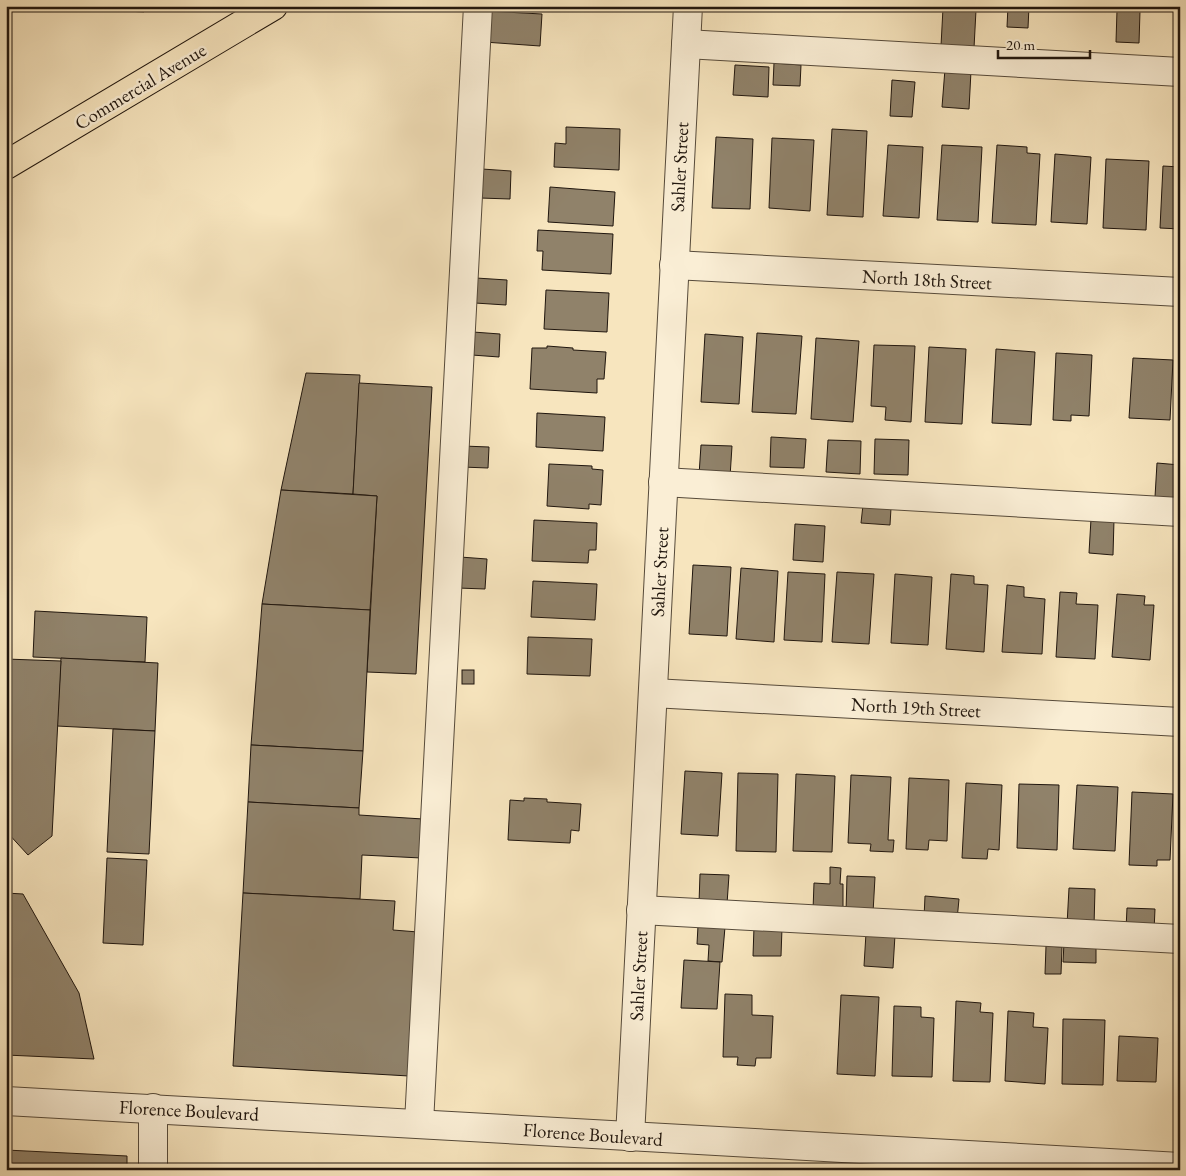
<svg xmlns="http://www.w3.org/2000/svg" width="1186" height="1176" viewBox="0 0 1186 1176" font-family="'EB Garamond',serif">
  <rect width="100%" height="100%" fill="#f7e5be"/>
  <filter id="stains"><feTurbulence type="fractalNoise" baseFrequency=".004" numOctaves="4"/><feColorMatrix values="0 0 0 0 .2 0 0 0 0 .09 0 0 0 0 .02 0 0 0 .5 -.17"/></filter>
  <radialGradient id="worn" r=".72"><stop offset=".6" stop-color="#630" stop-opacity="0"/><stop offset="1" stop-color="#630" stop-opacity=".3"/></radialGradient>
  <!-- building -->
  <g fill="#90826a" stroke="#20160e">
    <polygon points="110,6 145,6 144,12 110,10"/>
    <polygon points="1008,6 1029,6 1028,28 1007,27"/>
    <polygon points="943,8 976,10 974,48 941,46"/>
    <polygon points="1117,10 1140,11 1139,43 1116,42"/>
    <polygon points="486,11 542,14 540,46 484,42"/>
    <polygon points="774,63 801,65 800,86 773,85"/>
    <polygon points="735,65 769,67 768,97 733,95"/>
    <polygon points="945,69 971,71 969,109 942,107"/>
    <polygon points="892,80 915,82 912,117 890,116"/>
    <polygon points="566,127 620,129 619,170 554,167 555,143 566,144"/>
    <polygon points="832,129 867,131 863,217 827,215"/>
    <polygon points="716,137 753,139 750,209 712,208"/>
    <polygon points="772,138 814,140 810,211 769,208"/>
    <polygon points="888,145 923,147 919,218 883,216"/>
    <polygon points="942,145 982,147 978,222 937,220"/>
    <polygon points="997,145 1027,147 1027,153 1040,154 1036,225 992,223"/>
    <polygon points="1055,154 1091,157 1087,224 1051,222"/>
    <polygon points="1106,159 1149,161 1146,230 1103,228"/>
    <polygon points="1163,166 1180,167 1180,229 1160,228"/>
    <polygon points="482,169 511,171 510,199 480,198"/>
    <polygon points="550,187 615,192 613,226 548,222"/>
    <polygon points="538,230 613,234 611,274 542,270 543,251 537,251"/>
    <polygon points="476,278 507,280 506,305 475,303"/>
    <polygon points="546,290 609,293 607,332 544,329"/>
    <polygon points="473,332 500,334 499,357 472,355"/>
    <polygon points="757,333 802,336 796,414 752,412"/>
    <polygon points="705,334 743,337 739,404 701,402"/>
    <polygon points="816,338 859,341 853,422 811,419"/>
    <polygon points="874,345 915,346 911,422 885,420 886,407 871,406"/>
    <polygon points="547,346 573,348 573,350 606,352 604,379 597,379 597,393 530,389 532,348 547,348"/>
    <polygon points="929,347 966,349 962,424 925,422"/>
    <polygon points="996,349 1035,352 1031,425 992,423"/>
    <polygon points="1056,353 1092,355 1089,416 1071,415 1071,421 1053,420"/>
    <polygon points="1133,358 1173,360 1170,420 1129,418"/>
    <polygon points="306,373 360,375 353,494 281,490"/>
    <polygon points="359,383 432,387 416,674 367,672 377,496 353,494"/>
    <polygon points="537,413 605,417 603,451 536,447"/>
    <polygon points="771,437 806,439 804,468 770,467"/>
    <polygon points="875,439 909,440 908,475 874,474"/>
    <polygon points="828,440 861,441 860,474 826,472"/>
    <polygon points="701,445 732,446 730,477 699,475"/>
    <polygon points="463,446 489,447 488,468 462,467"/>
    <polygon points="1157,463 1180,465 1180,499 1155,497"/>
    <polygon points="549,464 592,466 592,469 603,470 601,505 589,504 589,509 547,506"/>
    <polygon points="281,490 377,496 370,610 262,604"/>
    <polygon points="863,505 891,508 890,525 861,523"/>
    <polygon points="1091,519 1114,520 1113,555 1089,553"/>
    <polygon points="534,520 597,523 596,550 589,550 588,563 532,561"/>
    <polygon points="795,524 825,526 823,562 793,560"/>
    <polygon points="460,557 487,559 485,589 458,588"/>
    <polygon points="693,565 731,567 727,636 689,634"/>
    <polygon points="741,568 778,571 774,642 736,639"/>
    <polygon points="788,572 825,574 822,642 784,640"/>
    <polygon points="837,572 874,574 869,644 832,642"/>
    <polygon points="895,574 932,577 928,645 891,643"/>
    <polygon points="951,574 974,576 974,584 988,585 984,652 946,649"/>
    <polygon points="533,581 597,584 595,620 531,617"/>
    <polygon points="1007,585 1024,587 1024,597 1045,599 1042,654 1002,652"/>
    <polygon points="1060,592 1077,593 1076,604 1098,605 1095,659 1056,657"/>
    <polygon points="1117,594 1145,596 1144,605 1154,605 1150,660 1112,657"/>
    <polygon points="262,604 370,610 363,751 251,745"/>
    <polygon points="35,611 147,617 145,662 33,657"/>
    <polygon points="528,637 592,639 590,676 527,674"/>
    <polygon points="61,658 158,663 155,731 57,726"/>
    <polygon points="6,659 61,661 52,836 28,855 6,831"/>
    <rect x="462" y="670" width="12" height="14"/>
    <polygon points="113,729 155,731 149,854 107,852"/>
    <polygon points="251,745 363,751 359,808 248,802"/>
    <polygon points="685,771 722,773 718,836 681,834"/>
    <polygon points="738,773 778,774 776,852 736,851"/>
    <polygon points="796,774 835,776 832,852 793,851"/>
    <polygon points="851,775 891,777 888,840 894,840 893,852 870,851 871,844 848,843"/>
    <polygon points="909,778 949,780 947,841 929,840 928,850 906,849"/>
    <polygon points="966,783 1002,785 999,850 988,849 987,859 962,858"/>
    <polygon points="1019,784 1059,785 1057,850 1017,848"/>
    <polygon points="1077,785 1118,787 1115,851 1073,849"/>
    <polygon points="1132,792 1173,794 1170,860 1157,860 1157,866 1129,865"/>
    <polygon points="524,798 547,799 547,802 581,804 579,831 571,830 570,843 508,840 510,800 524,801"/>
    <polygon points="248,802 359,808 359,815 423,819 421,858 362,855 360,899 243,893"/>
    <polygon points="107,858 147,860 143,945 103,943"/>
    <polygon points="830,867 841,868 840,884 843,884 843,911 813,910 814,883 830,884"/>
    <polygon points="700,874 729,875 727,904 699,903"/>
    <polygon points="847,876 875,877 873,913 846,912"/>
    <polygon points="1069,888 1095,889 1094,926 1067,925"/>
    <polygon points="6,893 23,894 79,993 94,1059 6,1055"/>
    <polygon points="243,893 395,901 393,930 418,932 409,1076 233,1066"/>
    <polygon points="925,896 959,899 957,920 924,918"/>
    <polygon points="1127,908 1155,909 1154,931 1126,929"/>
    <polygon points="698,926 725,927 722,962 708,961 709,945 697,944"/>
    <polygon points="754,927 782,928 781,956 753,956"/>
    <polygon points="866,933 895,935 893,968 864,966"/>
    <polygon points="1064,943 1096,944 1096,963 1063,962"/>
    <polygon points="1046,946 1062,947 1061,974 1045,974"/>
    <polygon points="684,960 720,962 717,1009 681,1008"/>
    <polygon points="725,994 752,995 752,1015 773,1016 771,1058 756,1058 755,1066 737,1065 738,1057 723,1057"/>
    <polygon points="841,995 879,997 875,1076 837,1074"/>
    <polygon points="956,1001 981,1003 980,1012 993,1013 990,1082 953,1081"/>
    <polygon points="894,1006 921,1007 921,1017 934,1018 932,1077 892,1076"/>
    <polygon points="1008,1011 1034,1013 1033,1027 1048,1028 1045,1084 1005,1081"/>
    <polygon points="1063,1019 1105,1020 1103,1085 1062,1084"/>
    <polygon points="1179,1022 1180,1022 1180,1092 1176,1091"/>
    <polygon points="1119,1036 1158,1038 1156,1082 1117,1081"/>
    <polygon points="6,1150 127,1156 127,1170 6,1170"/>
  </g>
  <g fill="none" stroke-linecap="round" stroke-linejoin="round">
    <defs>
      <g id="minor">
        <polyline points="686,44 1180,72"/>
        <polyline points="674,265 1180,292"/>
        <polyline points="663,482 1180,512"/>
        <polyline points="653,693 1180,722"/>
        <polyline points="641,910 1180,939"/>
        <path d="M6,1101C397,1122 788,1146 1180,1167"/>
        <polyline points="419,1123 478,6"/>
        <polyline points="630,1137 688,6"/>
        <polyline points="153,1170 153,1108"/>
      </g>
      <polyline id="major" points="6,165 273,6"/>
    </defs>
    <!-- minor casing -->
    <use href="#minor" stroke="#564a3a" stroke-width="30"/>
    <!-- major casing -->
    <use href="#major" stroke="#20160e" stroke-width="30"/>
    <!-- minor -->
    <use href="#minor" stroke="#faeed5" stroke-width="28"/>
    <!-- major -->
    <use href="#major" stroke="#f7e5be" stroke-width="28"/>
  </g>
  <g text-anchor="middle" stroke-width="5" stroke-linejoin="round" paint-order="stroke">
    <!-- street labels -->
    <g font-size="19" fill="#20160e" stroke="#faeed5">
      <text transform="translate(140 86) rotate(-31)" y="7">Commercial Avenue</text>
      <text transform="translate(679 167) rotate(-87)" y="7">Sahler Street</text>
      <text transform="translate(927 279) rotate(3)" y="7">North 18th Street</text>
      <text transform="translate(659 572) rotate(-87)" y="7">Sahler Street</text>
      <text transform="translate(916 707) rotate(3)" y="7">North 19th Street</text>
      <text transform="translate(638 976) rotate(-87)" y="7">Sahler Street</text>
      <text transform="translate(189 1110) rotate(3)" y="7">Florence Boulevard</text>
      <text transform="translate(593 1134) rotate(4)" y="7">Florence Boulevard</text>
    </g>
  </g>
  <!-- margin -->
  <rect width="1186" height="1176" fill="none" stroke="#f7e5be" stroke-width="25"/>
  <rect x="8" y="8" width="1171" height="1161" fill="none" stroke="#20160e" stroke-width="2.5"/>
  <rect x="12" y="12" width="1161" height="1151" fill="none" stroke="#20160e"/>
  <!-- scale -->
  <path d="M998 50v8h92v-8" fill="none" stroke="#20160e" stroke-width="2.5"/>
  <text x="1006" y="50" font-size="15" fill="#20160e" stroke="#faeed5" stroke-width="4" paint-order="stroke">20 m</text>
  <rect width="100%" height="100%" filter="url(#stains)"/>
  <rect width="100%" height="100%" fill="url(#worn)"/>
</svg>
